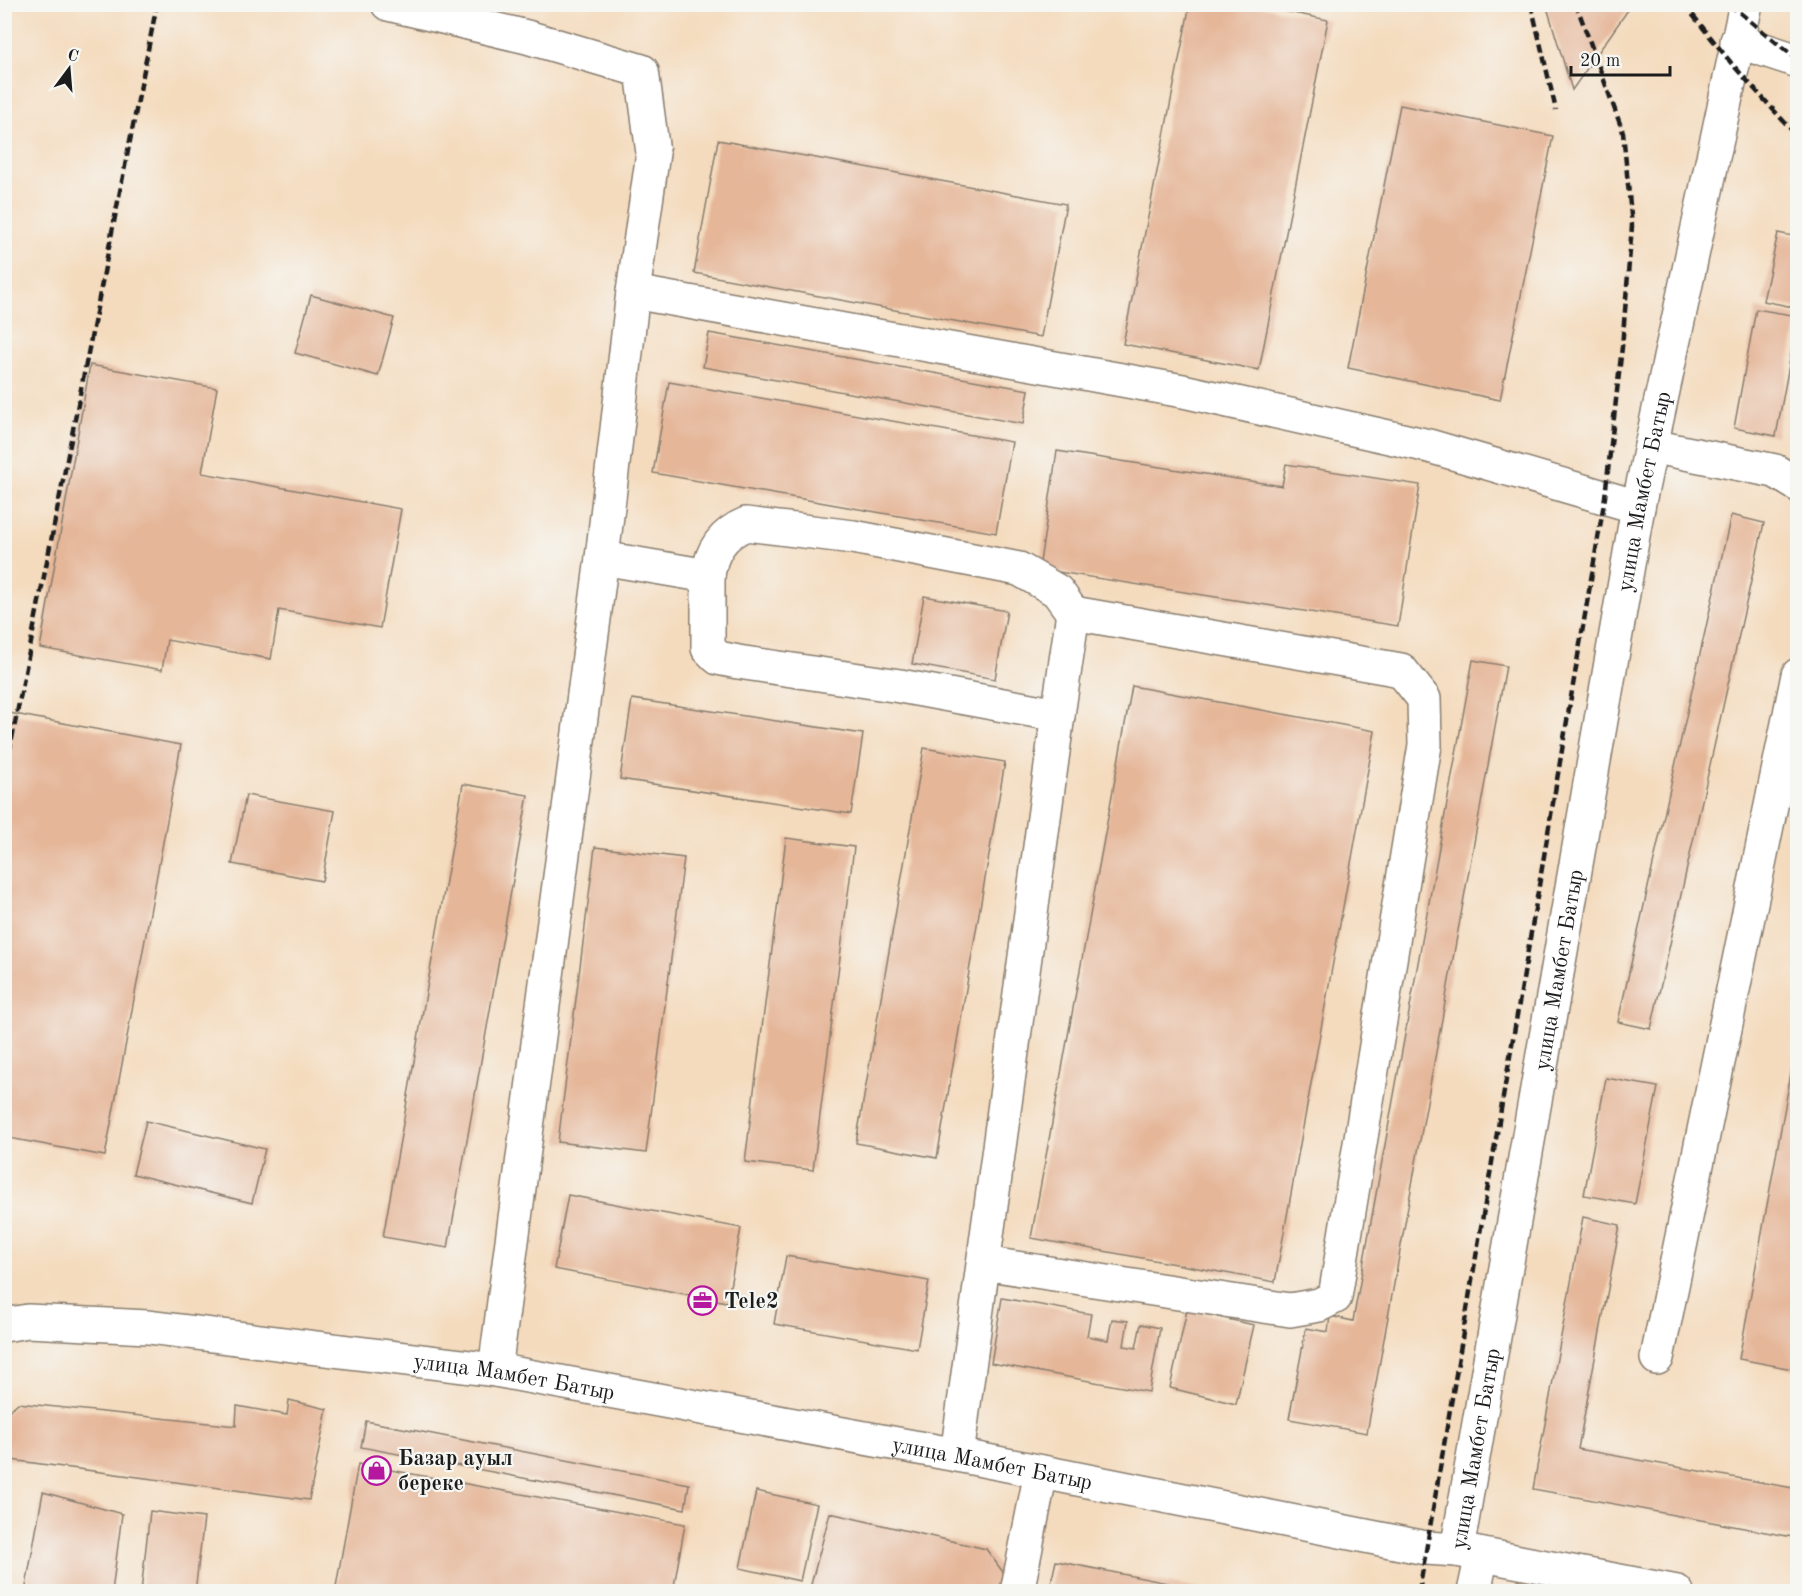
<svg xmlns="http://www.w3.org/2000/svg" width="1802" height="1596" viewBox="0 0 1802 1596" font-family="'Old Standard TT',serif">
  <rect width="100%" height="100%" fill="#f6f6f2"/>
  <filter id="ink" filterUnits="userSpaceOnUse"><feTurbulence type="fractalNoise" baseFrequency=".0167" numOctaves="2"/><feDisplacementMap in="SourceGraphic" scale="12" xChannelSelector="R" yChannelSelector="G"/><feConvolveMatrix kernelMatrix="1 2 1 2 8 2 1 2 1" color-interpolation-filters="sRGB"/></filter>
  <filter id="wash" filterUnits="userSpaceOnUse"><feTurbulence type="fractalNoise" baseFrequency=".008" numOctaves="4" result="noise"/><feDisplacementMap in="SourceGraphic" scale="24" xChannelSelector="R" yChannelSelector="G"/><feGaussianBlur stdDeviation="1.35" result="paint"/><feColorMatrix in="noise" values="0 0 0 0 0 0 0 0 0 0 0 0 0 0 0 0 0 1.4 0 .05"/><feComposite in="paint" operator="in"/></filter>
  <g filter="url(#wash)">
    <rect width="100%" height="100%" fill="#f4dbbe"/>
    <g id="blocks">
      <!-- building -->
      <g fill="#e5b698">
        <polygon points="1190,4 1249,4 1328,20 1259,370 1123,344"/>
        <polygon points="1546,4 1624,4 1628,10 1572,90"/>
        <polygon points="1400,105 1553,136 1500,400 1348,368"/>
        <polygon points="718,140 1066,204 1041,337 694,273"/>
        <polygon points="1778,233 1798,237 1798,308 1763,301"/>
        <polygon points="311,295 394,318 378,376 295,353"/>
        <polygon points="1756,309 1798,316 1776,436 1734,428"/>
        <polygon points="709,333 1029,390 1023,424 703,367"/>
        <polygon points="90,365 217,388 202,473 401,509 380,628 279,610 271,659 167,640 162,670 40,648"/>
        <polygon points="669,382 1012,442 996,533 653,473"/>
        <polygon points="1057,451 1282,486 1286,464 1420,485 1398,626 1039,569"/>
        <polygon points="1731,515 1764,523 1651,1029 1618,1022"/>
        <polygon points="924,596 1007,611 995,679 912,664"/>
        <polygon points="1473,660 1506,666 1367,1433 1289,1419 1306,1328 1328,1332 1330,1316 1353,1321"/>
        <polygon points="1132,686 1375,731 1275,1282 1031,1238"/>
        <polygon points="632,699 863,734 851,814 620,779"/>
        <polygon points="4,712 181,745 105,1156 4,1137"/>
        <polygon points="924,748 1005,762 937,1158 856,1143"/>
        <polygon points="463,784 528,795 448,1248 383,1237"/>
        <polygon points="246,795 335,811 322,881 232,864"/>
        <polygon points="786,838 854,847 813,1170 745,1162"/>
        <polygon points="595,847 684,858 646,1153 558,1142"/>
        <polygon points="1796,1046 1798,1046 1798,1370 1739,1359"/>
        <polygon points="1606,1078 1658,1087 1635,1204 1584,1195"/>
        <polygon points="146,1121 265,1149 252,1203 133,1174"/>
        <polygon points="568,1195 741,1228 727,1302 554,1269"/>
        <polygon points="1583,1217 1620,1225 1578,1449 1798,1489 1798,1538 1533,1489"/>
        <polygon points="786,1256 929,1281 917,1349 774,1324"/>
        <polygon points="1002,1298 1091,1314 1087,1336 1108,1340 1112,1319 1128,1321 1124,1346 1136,1348 1141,1324 1160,1328 1149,1392 991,1363"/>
        <polygon points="1187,1310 1254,1325 1236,1404 1170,1388"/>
        <polygon points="289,1400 327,1409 309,1500 4,1459 4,1415 18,1403 236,1426 237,1406 287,1415"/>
        <polygon points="366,1421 689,1484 685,1509 361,1447"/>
        <polygon points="358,1464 685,1524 673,1592 335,1592"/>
        <polygon points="756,1491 817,1504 800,1581 740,1568"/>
        <polygon points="43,1492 122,1514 112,1592 25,1592"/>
        <polygon points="150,1511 204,1518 195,1592 141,1592"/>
        <polygon points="830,1513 986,1549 1008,1579 1005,1592 809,1592"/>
        <polygon points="1056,1561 1203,1590 1203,1592 1049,1592"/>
      </g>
    </g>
  </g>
  <g filter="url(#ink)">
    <use href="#blocks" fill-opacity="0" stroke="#887c6d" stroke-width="1.5"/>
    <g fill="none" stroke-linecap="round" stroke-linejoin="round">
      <defs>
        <g id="minor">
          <polyline points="388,4 527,37 642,71 653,153 633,292 602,558 495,1370"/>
          <polyline points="1737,41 1798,61"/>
          <polyline points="633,292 1183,391 1429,446 1638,507"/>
          <polyline points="1651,446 1775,471 1798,485"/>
          <path d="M602,558L708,576C711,551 722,534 746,524L853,537L1019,569L1057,591L1073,613"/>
          <polyline points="708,576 708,648 718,658 738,662 900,686 1058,715"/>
          <polyline points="1657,1358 1798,675"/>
          <polyline points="957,1455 1058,715 1073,613 1401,670 1424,699 1425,745 1335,1297 1319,1305 1290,1310 983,1263"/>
          <polyline points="1457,1550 1677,1592"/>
          <polyline points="1017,1592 1041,1472"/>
          <polyline points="1474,1592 1482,1555"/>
        </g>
        <g id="major">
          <path id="s1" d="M4,1325L28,1321L148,1327L495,1370L957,1455L1426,1548L1457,1550L1638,507L1746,4"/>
        </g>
      </defs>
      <!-- minor casing -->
      <use href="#minor" stroke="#887c6d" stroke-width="36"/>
      <!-- major casing -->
      <use href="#major" stroke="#887c6d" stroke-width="36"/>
      <!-- minor -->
      <use href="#minor" stroke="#fff" stroke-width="33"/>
      <!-- major -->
      <use href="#major" stroke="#fff" stroke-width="33"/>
      <!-- rail -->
      <g stroke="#1c1c1c" stroke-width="4.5" stroke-dasharray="9 4.5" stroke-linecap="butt">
        <polyline points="1531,4 1556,110"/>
        <polyline points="1684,4 1732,64 1798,137"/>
        <polyline points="1729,4 1798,60"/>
        <polyline points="4,779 157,4"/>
        <polyline points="1419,1592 1605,497 1622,347 1632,226 1623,132 1576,4"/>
      </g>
    </g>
  </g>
  <!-- icons -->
  <defs>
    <symbol id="office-ring" viewBox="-11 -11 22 22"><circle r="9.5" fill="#f6f6f2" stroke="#b5179e" stroke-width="1.5"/><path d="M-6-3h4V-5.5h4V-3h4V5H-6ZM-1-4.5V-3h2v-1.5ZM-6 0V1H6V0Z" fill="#b5179e"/></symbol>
    <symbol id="shop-ring" viewBox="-11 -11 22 22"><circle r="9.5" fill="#f6f6f2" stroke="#b5179e" stroke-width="1.5"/><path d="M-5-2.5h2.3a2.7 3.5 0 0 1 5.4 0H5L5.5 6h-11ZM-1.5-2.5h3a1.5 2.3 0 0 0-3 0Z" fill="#b5179e"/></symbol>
  </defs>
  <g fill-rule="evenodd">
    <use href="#office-ring" x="686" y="1284" width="33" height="33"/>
    <use href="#shop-ring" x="360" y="1454" width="33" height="33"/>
  </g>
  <g text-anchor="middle" stroke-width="4.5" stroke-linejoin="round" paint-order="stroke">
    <!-- street labels -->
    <g font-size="22" fill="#1c1c1c" stroke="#f6f6f2">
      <text dy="8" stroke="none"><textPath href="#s1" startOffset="2548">улица Мамбет Батыр</textPath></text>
      <text dy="8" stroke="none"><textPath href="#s1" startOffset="2062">улица Мамбет Батыр</textPath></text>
      <text dy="8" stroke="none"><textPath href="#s1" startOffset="514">улица Мамбет Батыр</textPath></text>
      <text dy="8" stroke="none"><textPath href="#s1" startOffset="1576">улица Мамбет Батыр</textPath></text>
      <text dy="8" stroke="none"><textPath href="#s1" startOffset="1000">улица Мамбет Батыр</textPath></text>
    </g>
    <!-- poi labels -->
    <g font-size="22" font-weight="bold" fill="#1c1c1c" stroke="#f6f6f2" text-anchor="start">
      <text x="724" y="1308">Tele2</text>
      <text x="398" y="1465">Базар ауыл<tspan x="398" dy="25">береке</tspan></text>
    </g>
  </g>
  <!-- margin -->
  <rect width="1802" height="1596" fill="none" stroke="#f6f6f2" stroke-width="24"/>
  <!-- north arrow -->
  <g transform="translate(69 69) rotate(16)" stroke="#f6f6f2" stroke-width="4.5" paint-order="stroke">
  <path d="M0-4.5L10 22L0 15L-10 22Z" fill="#1c1c1c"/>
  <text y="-9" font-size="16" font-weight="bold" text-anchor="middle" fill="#1c1c1c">С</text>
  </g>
  <!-- scale -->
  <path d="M1571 66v9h99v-9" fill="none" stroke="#1c1c1c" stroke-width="3"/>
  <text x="1580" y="66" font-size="18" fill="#1c1c1c" stroke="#f6f6f2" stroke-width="4.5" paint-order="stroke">20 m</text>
</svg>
